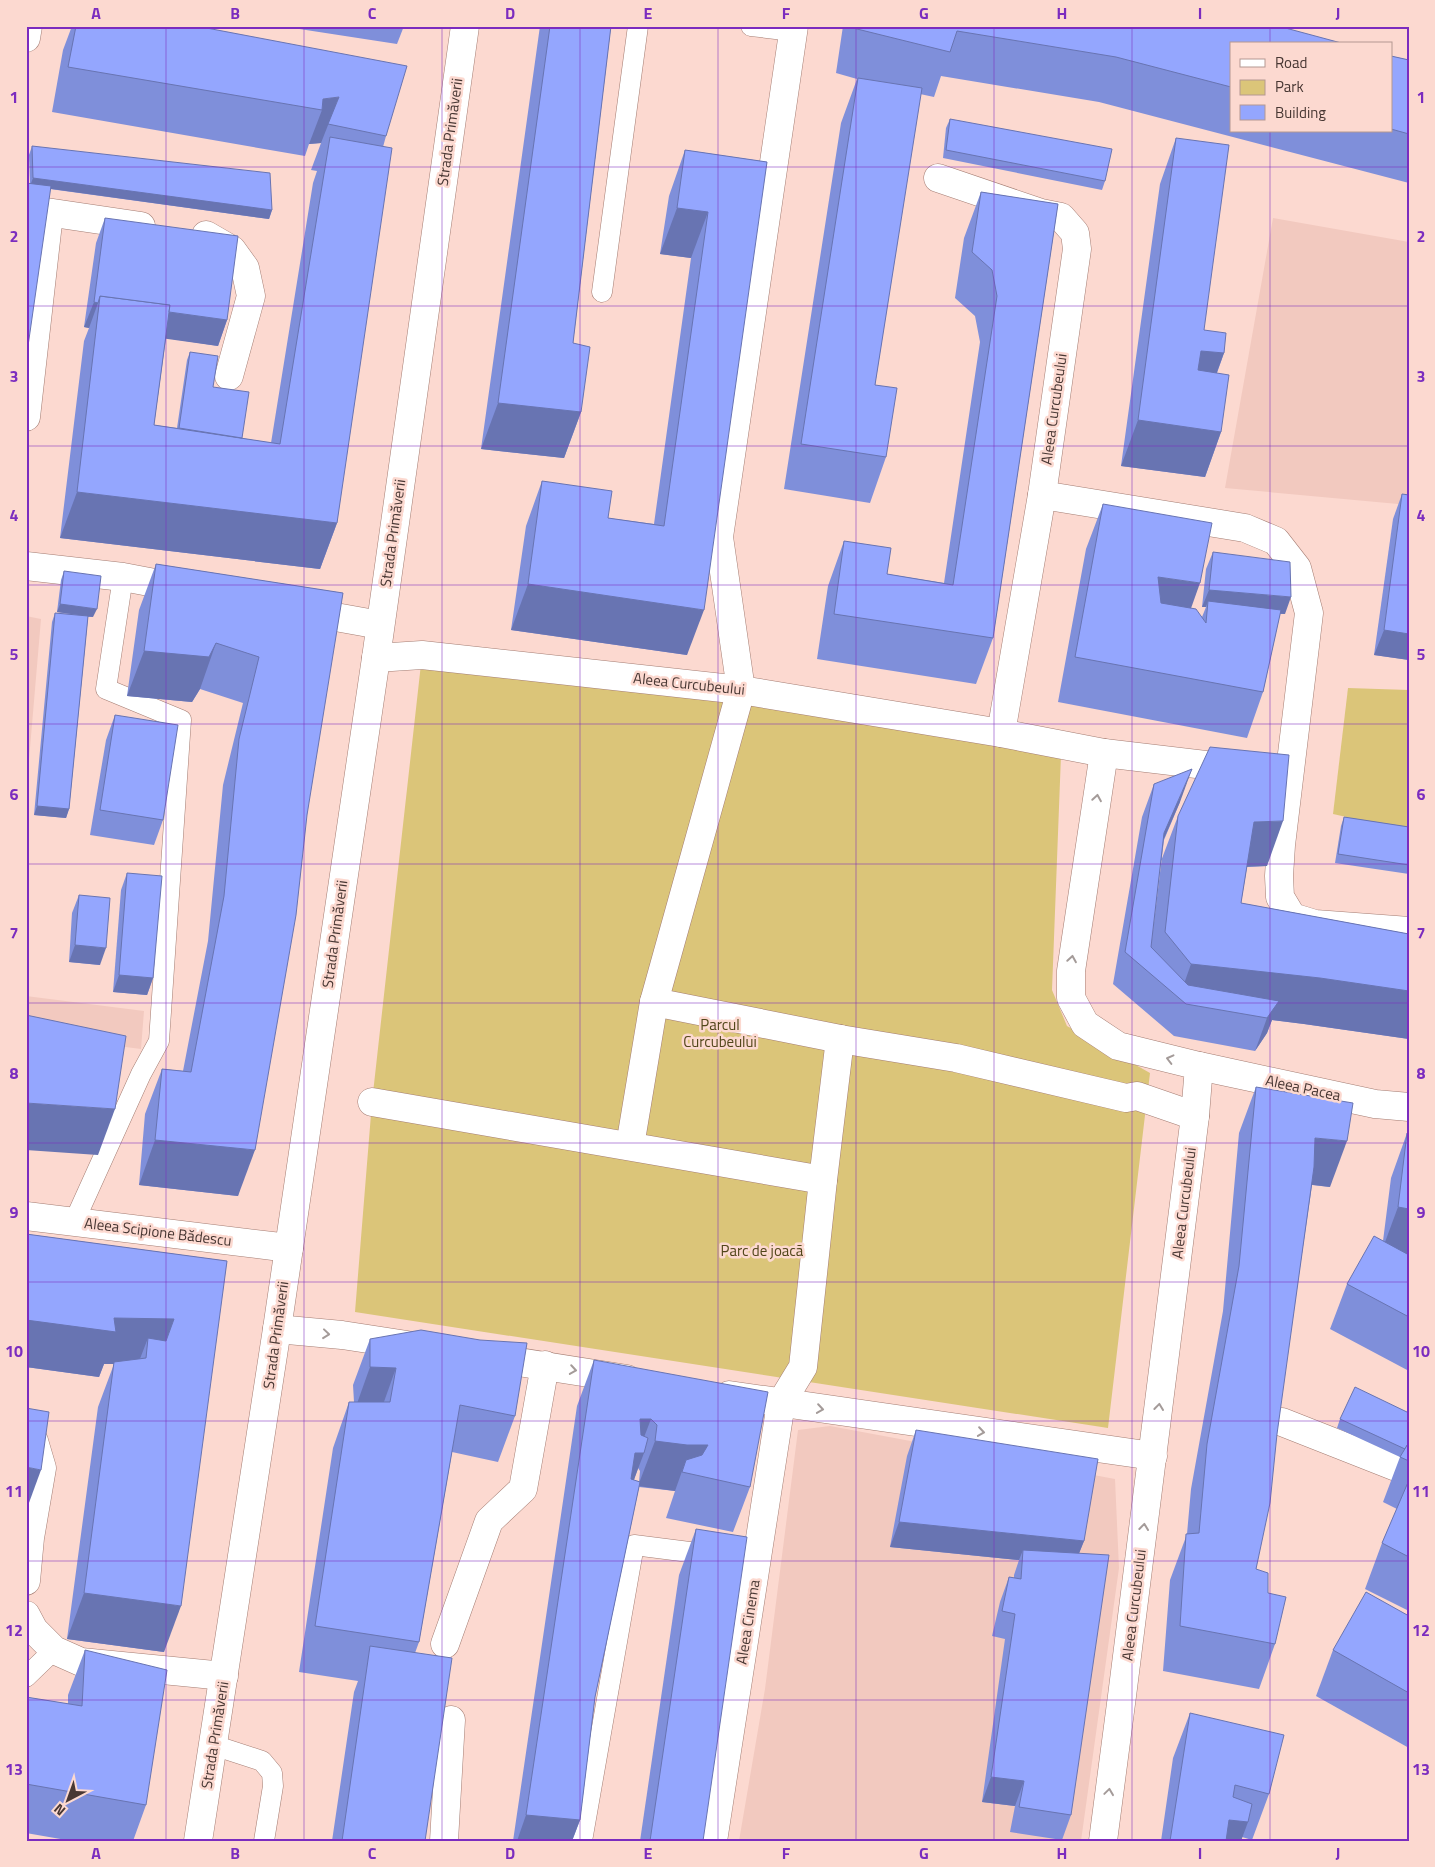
<svg xmlns="http://www.w3.org/2000/svg" width="1435" height="1867" viewBox="0 0 1435 1867" font-family="'Titillium Web',sans-serif">
  <rect width="100%" height="100%" fill="#fcd9d0"/>
  <!-- built -->
  <g fill="#f2c9bf">
    <polygon points="1273,218 1409,242 1409,311 1407,321 1409,322 1409,505 1225,488"/>
    <polygon points="26,616 41,619 26,795"/>
    <polygon points="26,996 144,1011 141,1049 26,1034"/>
    <polygon points="830,1426 1115,1479 1119,1568 1081,1841 739,1841 765,1689 798,1430"/>
  </g>
  <!-- green -->
  <g fill="#dbc579">
    <polygon points="422,655 973,738 1061,755 1052,990 1067,1026 1150,1073 1108,1428 355,1312 372,1102"/>
    <polygon points="1348,688 1409,690 1409,831 1333,814"/>
  </g>
  <g fill="none" stroke-linecap="round" stroke-linejoin="round">
    <defs>
      <g id="service">
        <polyline points="751,26 793,31"/>
        <polyline points="602,292 638,26"/>
        <polyline points="74,1222 141,1074 159,1041 181,720 106,689 123,577"/>
        <polyline points="26,1677 54,1650"/>
        <polyline points="213,1745 262,1761 272,1773 273,1786 264,1841"/>
        <polyline points="582,1841 634,1545 713,1555"/>
      </g>
      <g id="pedestrian">
        <polyline points="654,1002 840,1039 956,1058 1126,1098 1137,1096 1195,1116"/>
        <polyline points="372,1102 823,1180"/>
        <polyline points="630,1146 654,1002 741,690"/>
        <polyline points="781,1403 803,1367 823,1180 840,1039"/>
      </g>
      <g id="minor">
        <polyline points="26,38 28,26"/>
        <polyline points="938,178 1041,213 1061,217 1075,233 1077,249 1042,495 1001,733"/>
        <polyline points="26,209 141,226"/>
        <polyline points="206,235 232,250 245,268 251,296 229,376"/>
        <polyline points="26,417 49,214"/>
        <polyline points="1042,495 1245,528 1276,541 1297,568 1309,613 1281,845 1279,876 1280,897 1292,917 1315,924 1409,931"/>
        <polyline points="26,566 123,577 186,589"/>
        <polyline points="302,611 380,625"/>
        <polyline points="376,658 422,655 741,690 1001,733 1104,753 1071,971 1071,998 1085,1024 1118,1046 1199,1066 1195,1116 1122,1696 1103,1841"/>
        <polyline points="741,690 719,537 794,26"/>
        <polyline points="1104,753 1239,769"/>
        <polyline points="1199,1066 1375,1104 1409,1107"/>
        <polyline points="26,1216 289,1248"/>
        <polyline points="277,1329 342,1335 407,1345"/>
        <polyline points="487,1357 627,1379"/>
        <polyline points="729,1395 1153,1456"/>
        <polyline points="1282,1422 1409,1472"/>
        <polyline points="26,1428 34,1441 42,1468 30,1538 26,1581"/>
        <polyline points="26,1615 34,1630 54,1650 81,1662 224,1676"/>
        <polyline points="445,1644 489,1521 523,1489 545,1365"/>
        <polyline points="444,1841 451,1720"/>
        <polyline points="713,1841 781,1403"/>
      </g>
      <polyline id="secondary" points="198,1841 277,1329 376,658 465,26"/>
    </defs>
    <!-- service casing -->
    <use href="#service" stroke="#a47d73" stroke-width="21"/>
    <!-- pedestrian casing -->
    <use href="#pedestrian" stroke="#a47d73" stroke-width="29"/>
    <!-- minor casing -->
    <use href="#minor" stroke="#a47d73" stroke-width="29"/>
    <!-- secondary casing -->
    <use href="#secondary" stroke="#a47d73" stroke-width="29"/>
    <!-- service -->
    <use href="#service" stroke="#fff" stroke-width="20"/>
    <!-- pedestrian -->
    <use href="#pedestrian" stroke="#fff" stroke-width="28"/>
    <!-- minor -->
    <use href="#minor" stroke="#fff" stroke-width="28"/>
    <!-- secondary -->
    <use href="#secondary" stroke="#fff" stroke-width="28"/>
  </g>
  <!-- wall -->
  <g fill="#7f8fda" fill-rule="evenodd">
    <polygon points="72,26 196,26 386,136 383,147 337,523 320,569 60,538 84,341 89,328 84,327 96,243 105,218 227,320 218,346 166,338 154,425 177,428 187,360 190,352 213,387 242,438 271,443 313,183 317,171 311,170 321,143 309,144 305,156 52,112 63,50"/>
    <polygon points="280,26 404,26 397,44"/>
    <polygon points="540,26 611,26 573,343 581,412 564,458 481,449"/>
    <polygon points="843,26 1278,26 1231,44 1231,131 1391,131 1391,56 1409,60 1409,183 1099,102 941,76 934,97 920,94 875,385 886,457 870,503 784,489 841,123 857,79 836,73"/>
    <polygon points="950,119 1105,181 1102,190 943,158 946,128"/>
    <polygon points="1176,138 1204,330 1224,353 1217,373 1221,432 1205,477 1121,466 1160,184"/>
    <polygon points="32,146 272,210 269,219 50,189 30,183 29,155"/>
    <polygon points="685,150 767,162 687,655 511,630 526,526 542,481 608,518 654,524 691,258 660,254 669,196"/>
    <polygon points="981,192 1058,204 993,638 976,684 817,659 828,586 844,541 887,574 944,583 980,342 975,316 955,298 964,238"/>
    <polygon points="1402,494 1409,660 1374,655 1393,519"/>
    <polygon points="1103,504 1191,609 1202,617 1206,607 1202,607 1206,569 1213,552 1285,614 1280,614 1263,692 1247,738 1058,702 1086,549"/>
    <polygon points="156,564 343,593 238,1196 139,1185 145,1114 162,1069 183,1071 208,941 223,785 243,703 200,689 192,702 127,696 139,610"/>
    <polygon points="64,571 93,617 88,617 69,809 66,818 34,815 52,622 55,613 71,614 57,612 61,580"/>
    <polygon points="115,715 163,820 154,845 90,835 106,740"/>
    <polygon points="1154,784 1180,802 1164,840 1151,947 1161,861 1178,816 1267,866 1247,867 1241,903 1409,934 1409,1039 1304,1024 1272,1020 1267,1033 1255,1051 1174,1036 1113,984 1142,817"/>
    <polygon points="1344,817 1409,827 1409,874 1335,863 1341,826"/>
    <polygon points="127,873 153,978 147,995 113,992 121,890"/>
    <polygon points="79,895 100,965 69,962 72,913"/>
    <polygon points="1256,1087 1330,1187 1312,1185 1256,1569 1268,1593 1275,1644 1259,1689 1163,1671 1170,1580 1187,1534 1191,1489 1223,1311 1239,1133"/>
    <polygon points="1407,1133 1409,1133 1409,1371 1330,1329 1347,1284 1383,1241 1391,1178"/>
    <polygon points="26,1234 227,1261 164,1652 67,1639 98,1407 114,1364 104,1364 99,1377 26,1367"/>
    <polygon points="370,1339 515,1416 498,1462 452,1452 419,1642 415,1653 425,1841 332,1841 354,1692 358,1681 299,1672 333,1448 349,1402 354,1402 353,1385"/>
    <path d="M594,1360L750,1487L733,1532L666,1518L675,1491L639,1487L595,1697L580,1820L572,1841H513L577,1406ZM638,1468L640,1471L639,1482L634,1480Z"/>
    <polygon points="1409,1413 1409,1611 1365,1589 1382,1543 1397,1509 1383,1502 1400,1457 1337,1428 1340,1419"/>
    <polygon points="916,1430 1084,1541 1079,1553 1071,1815 1062,1840 1010,1832 1015,1806 982,1802 1005,1639 992,1636 1000,1602 1009,1577 1014,1578 1014,1575 1019,1560 890,1547 907,1456"/>
    <polygon points="696,1529 703,1841 640,1841 679,1575"/>
    <polygon points="1409,1616 1409,1748 1316,1696 1333,1650"/>
    <polygon points="85,1650 146,1805 133,1841 72,1841 26,1833 26,1697 68,1704 68,1695"/>
    <polygon points="1190,1713 1269,1794 1252,1840 1242,1837 1241,1841 1161,1841 1173,1758"/>
  </g>
  <!-- shaded-wall -->
  <g fill="#6874b2">
    <polygon points="339,97 321,143 309,144 322,110 323,99"/>
    <polygon points="33,178 272,210 269,219 30,186"/>
    <polygon points="677,208 708,212 691,258 660,254"/>
    <polygon points="94,302 98,303 89,328 84,327"/>
    <polygon points="99,303 227,320 218,346 96,329"/>
    <polygon points="1201,351 1224,353 1207,399 1184,396"/>
    <polygon points="498,403 581,412 564,458 481,449"/>
    <polygon points="1138,420 1221,432 1205,477 1121,466"/>
    <polygon points="77,492 337,523 320,569 60,538"/>
    <polygon points="1158,577 1200,583 1184,628 1142,622"/>
    <polygon points="528,584 704,610 687,655 511,630"/>
    <polygon points="1209,590 1291,597 1285,614 1208,608 1208,601 1206,607 1202,607"/>
    <polygon points="60,604 97,609 93,617 57,612"/>
    <polygon points="1384,630 1409,634 1409,660 1374,655"/>
    <polygon points="216,643 200,689 192,702 127,696 144,651"/>
    <polygon points="1192,769 1180,802 1152,866 1164,833"/>
    <polygon points="37,806 69,809 66,818 34,815"/>
    <polygon points="1283,821 1267,866 1238,867 1254,822"/>
    <polygon points="75,945 106,948 100,965 69,962"/>
    <polygon points="1191,964 1320,978 1409,991 1409,1039 1304,1024 1272,1020 1267,1033 1255,1051 1267,1018 1179,998"/>
    <polygon points="119,975 153,978 147,995 113,992"/>
    <polygon points="26,1103 115,1109 98,1155 26,1150"/>
    <polygon points="1315,1138 1347,1141 1330,1187 1298,1183"/>
    <polygon points="155,1140 255,1150 238,1196 139,1185"/>
    <polygon points="1398,1207 1409,1209 1409,1256 1381,1253"/>
    <polygon points="114,1318 174,1319 157,1365 146,1358 148,1338 138,1364 114,1362 114,1364 104,1364 99,1377 26,1367 26,1320"/>
    <polygon points="370,1367 396,1368 380,1413 354,1412"/>
    <polygon points="640,1419 651,1419 638,1453 644,1453 627,1498"/>
    <polygon points="655,1441 708,1445 697,1475 686,1460 675,1491 638,1486"/>
    <polygon points="26,1467 41,1470 26,1511"/>
    <polygon points="899,1522 1084,1541 1074,1566 1023,1550 1019,1560 890,1547"/>
    <polygon points="84,1593 181,1606 164,1652 67,1639"/>
    <polygon points="991,1777 1024,1781 1015,1806 982,1802"/>
    <polygon points="526,1815 580,1820 572,1841 517,1841"/>
    <polygon points="1229,1820 1248,1822 1241,1841 1221,1841"/>
  </g>
  <!-- building -->
  <g fill="#94a6fe" stroke="#6874b2">
    <polygon points="76,26 196,26 407,66 386,136 328,124 339,97 323,99 322,110 68,67"/>
    <polygon points="550,26 611,26 573,343 590,347 581,412 498,403"/>
    <polygon points="853,26 1278,26 1345,44 1231,44 1231,87 1116,57 957,31 950,52 853,28"/>
    <polygon points="1391,56 1409,60 1409,134 1391,129"/>
    <polygon points="858,78 922,88 875,385 897,388 886,457 801,444"/>
    <polygon points="950,119 1112,149 1105,181 946,150"/>
    <polygon points="330,137 392,148 337,523 77,492 100,296 170,305 154,425 280,444"/>
    <polygon points="1176,138 1229,145 1204,330 1226,333 1224,353 1201,351 1198,370 1229,375 1221,432 1138,420"/>
    <polygon points="32,146 270,173 272,210 33,178"/>
    <polygon points="685,150 767,162 704,610 528,584 542,481 612,491 608,518 664,526 708,212 677,208"/>
    <polygon points="26,183 51,186 26,360"/>
    <polygon points="981,192 1058,204 993,638 834,614 844,541 891,548 887,574 953,585 997,296 992,270 972,252"/>
    <polygon points="105,218 238,236 227,320 169,312 170,305 100,296 98,303 94,302"/>
    <polygon points="190,352 218,356 213,387 249,392 242,438 179,428"/>
    <polygon points="1402,494 1409,495 1409,634 1384,630"/>
    <polygon points="1103,504 1212,523 1200,583 1158,577 1161,603 1196,609 1206,623 1208,601 1281,610 1263,692 1075,657"/>
    <polygon points="1213,552 1290,562 1291,597 1209,590"/>
    <polygon points="156,564 343,593 307,815 296,915 255,1150 155,1140 162,1069 191,1072 224,896 239,739 259,657 216,643 209,657 144,651"/>
    <polygon points="64,571 101,576 97,609 60,604"/>
    <polygon points="55,613 88,616 69,809 37,806"/>
    <polygon points="115,715 178,725 163,820 100,810"/>
    <polygon points="1210,747 1289,755 1283,821 1254,822 1241,903 1409,934 1409,991 1320,978 1191,964 1165,932 1178,816"/>
    <polygon points="1192,769 1164,833 1151,947 1188,985 1279,1001 1267,1018 1186,1004 1125,952 1154,784"/>
    <polygon points="1344,817 1409,827 1409,865 1338,854"/>
    <polygon points="127,873 162,876 153,978 119,975"/>
    <polygon points="79,895 110,898 106,948 75,945"/>
    <polygon points="26,1015 126,1036 115,1109 26,1103"/>
    <polygon points="1256,1087 1353,1103 1347,1141 1315,1138 1314,1167 1277,1434 1270,1503 1256,1569 1268,1573 1268,1593 1286,1597 1275,1644 1180,1626 1186,1534 1199,1533 1207,1444 1239,1266"/>
    <polygon points="1407,1133 1409,1133 1409,1209 1398,1207"/>
    <polygon points="26,1234 227,1261 181,1606 84,1593 114,1362 146,1358 148,1338 166,1341 174,1319 114,1318 116,1332 26,1320"/>
    <polygon points="1374,1236 1409,1255 1409,1317 1347,1284"/>
    <polygon points="421,1330 480,1340 527,1343 515,1416 460,1405 419,1642 315,1626 349,1402 390,1402 396,1368 370,1367 370,1339"/>
    <polygon points="594,1360 768,1392 750,1487 682,1472 686,1460 702,1455 708,1445 687,1445 655,1441 657,1425 651,1419 640,1419 641,1435 648,1438 644,1453 635,1453 631,1479 640,1482 595,1697 580,1820 526,1815"/>
    <polygon points="1355,1387 1409,1413 1409,1442 1405,1449 1340,1419"/>
    <polygon points="26,1408 49,1412 41,1470 26,1467"/>
    <polygon points="916,1430 1098,1459 1084,1541 899,1522"/>
    <polygon points="1409,1442 1409,1461 1400,1457"/>
    <polygon points="1409,1480 1409,1557 1382,1543"/>
    <polygon points="696,1529 747,1537 703,1841 650,1841"/>
    <polygon points="1023,1550 1109,1555 1071,1815 1019,1807 1024,1781 991,1777 1015,1614 1002,1611 1009,1577 1021,1579"/>
    <polygon points="1366,1592 1409,1616 1409,1693 1333,1650"/>
    <polygon points="370,1646 452,1658 425,1841 342,1841"/>
    <polygon points="85,1650 167,1670 146,1805 26,1784 26,1697 82,1706"/>
    <polygon points="1190,1713 1284,1735 1269,1794 1235,1785 1233,1797 1252,1804 1248,1822 1229,1820 1226,1841 1170,1841"/>
  </g>
  <!-- one-way arrows -->
  <defs><path id="oneway-chevron" d="M-2-3.5L2.5 0L-2 3.5" fill="none" stroke-width="1.6" stroke-linecap="round" stroke-linejoin="round" transform="scale(1.25)"/></defs>
  <g stroke="#a49b99">
    <use href="#oneway-chevron" transform="translate(1097 798) rotate(-81)"/>
    <use href="#oneway-chevron" transform="translate(1072 959) rotate(-81)"/>
    <use href="#oneway-chevron" transform="translate(1170 1059) rotate(-166)"/>
    <use href="#oneway-chevron" transform="translate(326 1334) rotate(6)"/>
    <use href="#oneway-chevron" transform="translate(573 1370) rotate(9)"/>
    <use href="#oneway-chevron" transform="translate(1159 1407) rotate(-83)"/>
    <use href="#oneway-chevron" transform="translate(820 1409) rotate(8)"/>
    <use href="#oneway-chevron" transform="translate(981 1432) rotate(8)"/>
    <use href="#oneway-chevron" transform="translate(1144 1527) rotate(-83)"/>
    <use href="#oneway-chevron" transform="translate(1109 1792) rotate(-82)"/>
  </g>
  <!-- grid -->
  <path fill="none" stroke="#7b2cbf" stroke-width="1" stroke-opacity="0.55" d="M166,26V1841M304,26V1841M442,26V1841M580,26V1841M718,26V1841M856,26V1841M994,26V1841M1132,26V1841M1270,26V44M1270,131V1841M26,167H1409M26,306H1409M26,446H1409M26,585H1409M26,724H1409M26,864H1409M26,1003H1409M26,1143H1409M26,1282H1409M26,1421H1409M26,1561H1409M26,1700H1409"/>
  <g text-anchor="middle" stroke-width="5" stroke-linejoin="round" paint-order="stroke">
    <!-- street labels -->
    <g font-size="15" fill="#483733" stroke="#fcd9d0">
      <text transform="translate(450 132) rotate(-82)" y="5">Strada Primăverii</text>
      <text transform="translate(1054 409) rotate(-82)" y="5">Aleea Curcubeului</text>
      <text transform="translate(393 533) rotate(-82)" y="5">Strada Primăverii</text>
      <text transform="translate(689 684) rotate(6)" y="5">Aleea Curcubeului</text>
      <text transform="translate(335 934) rotate(-82)" y="5">Strada Primăverii</text>
      <text transform="translate(1303 1088) rotate(12)" y="5">Aleea Pacea</text>
      <text transform="translate(1184 1203) rotate(-83)" y="5">Aleea Curcubeului</text>
      <text transform="translate(158 1232) rotate(7)" y="5">Aleea Scipione Bădescu</text>
      <text transform="translate(276 1335) rotate(-82)" y="5">Strada Primăverii</text>
      <text transform="translate(1134 1605) rotate(-83)" y="5">Aleea Curcubeului</text>
      <text transform="translate(748 1622) rotate(-81)" y="5">Aleea Cinema</text>
      <text transform="translate(215 1735) rotate(-81)" y="5">Strada Primăverii</text>
    </g>
    <!-- park labels -->
    <g font-size="15" fill="#52461a" stroke="#fcd9d0">
      <text x="720" y="1030">Parcul<tspan x="720" dy="17">Curcubeului</tspan></text>
      <text x="762" y="1256">Parc de joacă</text>
    </g>
  </g>
  <!-- border -->
  <rect width="1435" height="1867" fill="none" stroke="#fcd9d0" stroke-width="55"/>
  <!-- legend -->
  <rect x="1230" y="42" width="162" height="90" fill="#fcd9d0" stroke="#b49891"/>
  <rect x="1240" y="59" width="25" height="8" fill="#ffffff" stroke="#b49891"/>
  <text x="1275" y="68" font-size="15" fill="#483733">Road</text>
  <rect x="1240" y="80" width="25" height="15" fill="#dbc579" stroke="#b49891"/>
  <text x="1275" y="92" font-size="15" fill="#483733">Park</text>
  <rect x="1240" y="105" width="25" height="15" fill="#94a6fe" stroke="#b49891"/>
  <text x="1275" y="118" font-size="15" fill="#483733">Building</text>
  <!-- north arrow -->
  <g transform="translate(68 1800) rotate(221)" stroke="#fcd9d0" stroke-width="4" paint-order="stroke">
  <path d="M0-4L9 19L0 12L-9 19Z" fill="#483733"/>
  <text y="-8" font-size="14" font-weight="bold" text-anchor="middle" fill="#483733">N</text>
  </g>
  <rect x="28" y="28" width="1380" height="1812" fill="none" stroke="#7b2cbf" stroke-width="2"/>
  <g font-size="16" text-anchor="middle" font-weight="bold" fill="#7b2cbf">
    <text x="96" y="19">A</text>
    <text x="235" y="19">B</text>
    <text x="372" y="19">C</text>
    <text x="510" y="19">D</text>
    <text x="648" y="19">E</text>
    <text x="786" y="19">F</text>
    <text x="924" y="19">G</text>
    <text x="1062" y="19">H</text>
    <text x="1200" y="19">I</text>
    <text x="1338" y="19">J</text>
    <text x="14" y="103">1</text>
    <text x="1421" y="103">1</text>
    <text x="14" y="242">2</text>
    <text x="1421" y="242">2</text>
    <text x="14" y="382">3</text>
    <text x="1421" y="382">3</text>
    <text x="14" y="521">4</text>
    <text x="1421" y="521">4</text>
    <text x="14" y="660">5</text>
    <text x="1421" y="660">5</text>
    <text x="14" y="800">6</text>
    <text x="1421" y="800">6</text>
    <text x="14" y="939">7</text>
    <text x="1421" y="939">7</text>
    <text x="14" y="1079">8</text>
    <text x="1421" y="1079">8</text>
    <text x="14" y="1218">9</text>
    <text x="1421" y="1218">9</text>
    <text x="14" y="1357">10</text>
    <text x="1421" y="1357">10</text>
    <text x="14" y="1497">11</text>
    <text x="1421" y="1497">11</text>
    <text x="14" y="1636">12</text>
    <text x="1421" y="1636">12</text>
    <text x="14" y="1775">13</text>
    <text x="1421" y="1775">13</text>
    <text x="96" y="1859">A</text>
    <text x="235" y="1859">B</text>
    <text x="372" y="1859">C</text>
    <text x="510" y="1859">D</text>
    <text x="648" y="1859">E</text>
    <text x="786" y="1859">F</text>
    <text x="924" y="1859">G</text>
    <text x="1062" y="1859">H</text>
    <text x="1200" y="1859">I</text>
    <text x="1338" y="1859">J</text>
  </g>
</svg>
